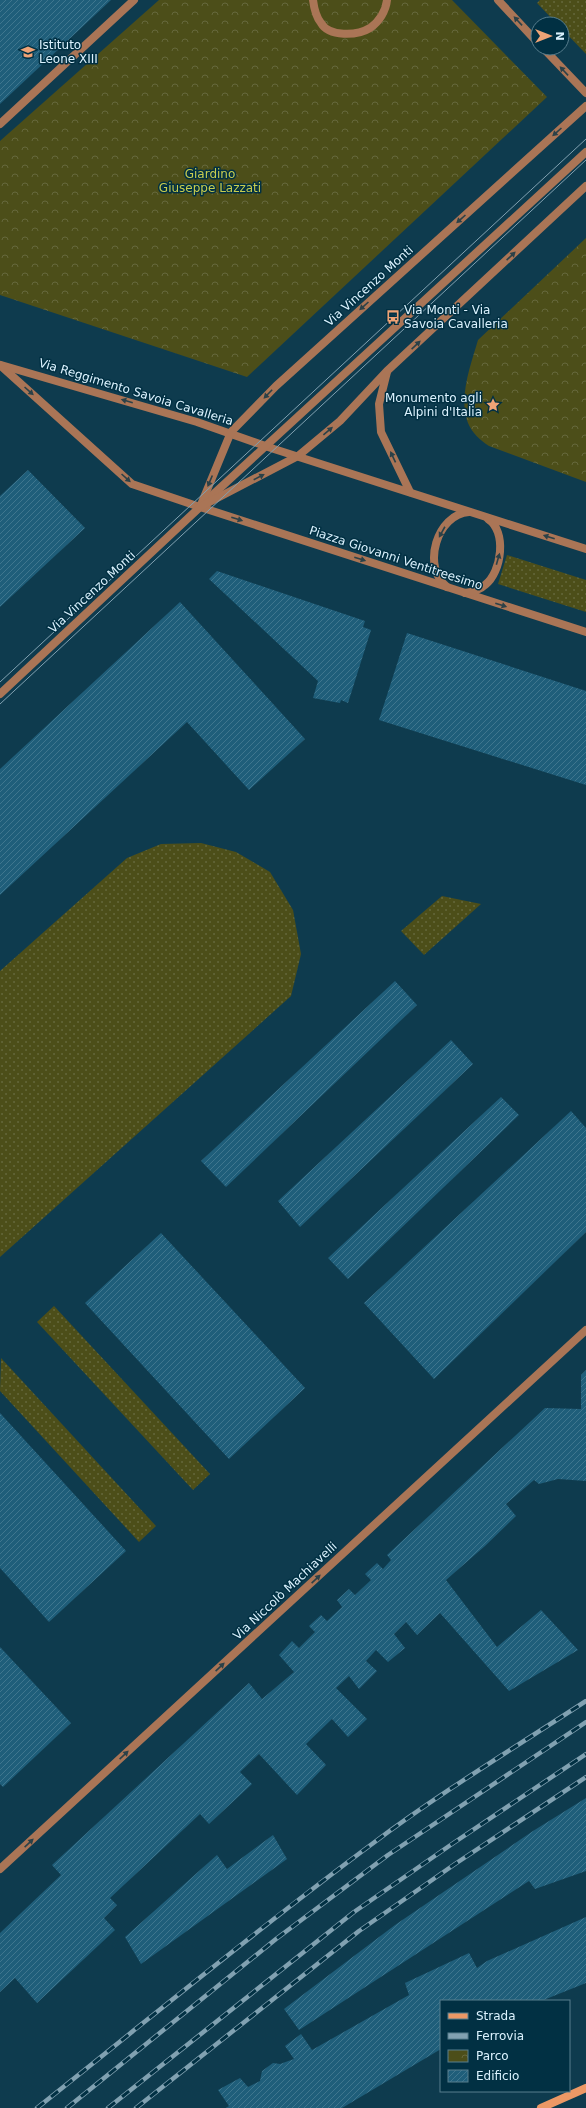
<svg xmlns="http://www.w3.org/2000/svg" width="586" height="2108" viewBox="0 0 586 2108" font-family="'DejaVu Sans',sans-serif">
  <defs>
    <pattern id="grass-dots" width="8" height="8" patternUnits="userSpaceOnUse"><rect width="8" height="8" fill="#4c4e19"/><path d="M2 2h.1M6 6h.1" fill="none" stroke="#65683c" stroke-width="1.8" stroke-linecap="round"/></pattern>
    <pattern id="park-crowns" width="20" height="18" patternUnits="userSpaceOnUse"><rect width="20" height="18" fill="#4c4e19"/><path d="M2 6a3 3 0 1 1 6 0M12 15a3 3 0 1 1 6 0" fill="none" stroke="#65683c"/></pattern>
    <pattern id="building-hatch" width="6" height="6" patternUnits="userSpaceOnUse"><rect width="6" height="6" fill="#1f5e7a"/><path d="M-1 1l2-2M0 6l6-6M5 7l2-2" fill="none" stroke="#3f768e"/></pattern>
  </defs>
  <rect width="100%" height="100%" fill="#0e3b4e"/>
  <!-- grass -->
  <g fill="url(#grass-dots)">
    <polygon points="540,0 586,0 586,54 562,29 562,24 557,24 537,3"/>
    <polygon points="507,555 586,580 586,612 498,584"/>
    <polygon points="201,843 236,852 270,872 293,910 301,954 291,996 0,1257 0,971 127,858 161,844"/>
    <polygon points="442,896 481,904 424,955 401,931"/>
    <polygon points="54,1306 210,1474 193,1490 37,1322"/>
    <polygon points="1,1358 156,1526 139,1542 0,1391"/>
  </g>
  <!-- park -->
  <g fill="url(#park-crowns)">
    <polygon points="159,0 452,0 547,97 247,377 0,295 0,141"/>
    <path d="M586,238V482L489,446C480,440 472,433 468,423C458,398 471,364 478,340Z"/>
  </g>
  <!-- building -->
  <g fill="url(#building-hatch)">
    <polygon points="0,0 111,0 0,104"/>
    <polygon points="28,470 85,528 0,607 0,496"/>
    <polygon points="217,571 365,621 363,627 371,630 348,703 341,700 340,703 313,698 318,681 209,579"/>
    <polygon points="180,602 305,739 249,790 187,722 0,895 0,769"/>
    <polygon points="407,633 586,691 586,785 379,720"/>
    <polygon points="395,981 417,1005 226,1187 201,1161"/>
    <polygon points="451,1040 473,1064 300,1227 278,1201"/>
    <polygon points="501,1097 519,1115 348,1279 328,1258"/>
    <polygon points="571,1111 586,1128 586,1232 434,1379 364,1303"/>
    <polygon points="161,1233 305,1388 229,1459 85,1303"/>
    <polygon points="586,1370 586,1481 558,1479 539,1484 534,1480 506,1504 516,1516 485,1546 446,1580 497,1647 541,1610 578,1650 509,1691 440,1613 417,1635 406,1622 394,1634 405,1648 388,1662 376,1650 366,1661 377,1671 359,1689 349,1676 336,1688 367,1719 348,1737 332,1719 306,1744 326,1765 297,1795 259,1754 240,1772 252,1784 209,1824 200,1814 110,1898 117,1905 104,1918 115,1930 37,2003 15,1978 0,1992 0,1933 61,1875 52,1865 249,1683 262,1699 294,1672 279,1655 292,1641 299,1648 315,1632 309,1626 321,1615 327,1621 342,1607 337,1600 349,1589 355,1595 371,1580 365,1574 377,1563 383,1569 391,1560 387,1555 545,1408 581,1409 581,1375"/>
    <polygon points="0,1413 126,1551 49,1622 0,1568"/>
    <polygon points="0,1647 71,1723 3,1787 0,1784"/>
    <polygon points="586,1798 586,1871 535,1889 529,1881 299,2030 284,2009 395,1925 533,1831"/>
    <polygon points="273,1835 287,1859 141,1964 125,1937 217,1855 227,1869"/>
    <polygon points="586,1917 586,1983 541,2001 441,2001 441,2049 342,2108 226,2108 229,2106 218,2090 240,2078 248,2087 260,2081 262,2071 273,2063 280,2064 294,2059 285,2046 301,2034 312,2050 409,1995 405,1983 469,1953 477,1968 487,1961"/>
  </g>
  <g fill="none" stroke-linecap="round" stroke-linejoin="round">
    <!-- lane -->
    <path stroke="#aa7556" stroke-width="8" d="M313,0C314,8 316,17 321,23C329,37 357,36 370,28C379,22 386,11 387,0"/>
    <!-- street -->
    <g stroke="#aa7556" stroke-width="8">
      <polyline points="498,0 538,43"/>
      <polyline points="543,48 586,93"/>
      <polyline points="0,124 134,0"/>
      <polyline points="0,365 132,484 200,507 586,632"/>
      <polyline points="1,365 197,422 274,449 586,549"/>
      <polyline points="387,372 379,404 381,432 410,492"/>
      <polyline points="207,500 586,152"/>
      <polyline points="200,507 231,432 276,386 586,106"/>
      <path d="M447,587C421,567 437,514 469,512"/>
      <path d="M465,593C472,592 480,590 485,585C502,572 507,531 488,519"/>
      <polyline points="0,694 200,507 298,456 340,421 387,371 586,186"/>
      <polyline points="0,1869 586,1330"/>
    </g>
    <!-- secondary -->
    <polyline stroke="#ec9865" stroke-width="8" points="541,2108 586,2088"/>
    <!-- tram -->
    <g stroke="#81a1b1" stroke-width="1">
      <polyline points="0,682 586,139"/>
      <polyline points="0,704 586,160"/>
    </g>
    <defs>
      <g id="rail">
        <path d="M37,2108C148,2020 257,1929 372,1844C440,1793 514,1748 586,1701"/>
        <polyline points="67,2108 276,1939 388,1855 586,1722"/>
        <polyline points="108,2108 354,1912 452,1844 586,1754"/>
        <polyline points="136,2108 359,1931 455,1864 586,1777"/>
      </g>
    </defs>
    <!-- rail casing -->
    <use href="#rail" stroke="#81a1b1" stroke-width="4.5"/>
    <!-- rail -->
    <use href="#rail" stroke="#013043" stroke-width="3" stroke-dasharray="9" stroke-linecap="butt"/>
  </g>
  <!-- one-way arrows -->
  <defs><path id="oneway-solid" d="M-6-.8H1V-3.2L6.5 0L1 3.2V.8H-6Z"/></defs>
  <g fill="#2b4148">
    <use href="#oneway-solid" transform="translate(518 21) rotate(-133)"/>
    <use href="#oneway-solid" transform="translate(564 71) rotate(-133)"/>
    <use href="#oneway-solid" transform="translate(557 132) rotate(138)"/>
    <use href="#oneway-solid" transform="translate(461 219) rotate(138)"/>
    <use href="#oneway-solid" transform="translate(511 256) rotate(-43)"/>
    <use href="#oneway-solid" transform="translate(364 306) rotate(138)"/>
    <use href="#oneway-solid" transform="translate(416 345) rotate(-43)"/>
    <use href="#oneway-solid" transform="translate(29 391) rotate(42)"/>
    <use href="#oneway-solid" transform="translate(268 394) rotate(134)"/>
    <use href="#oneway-solid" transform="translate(127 401) rotate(-164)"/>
    <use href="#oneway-solid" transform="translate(328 431) rotate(-40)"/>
    <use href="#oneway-solid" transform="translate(393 457) rotate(-115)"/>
    <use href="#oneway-solid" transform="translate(259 477) rotate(-27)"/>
    <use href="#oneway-solid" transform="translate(126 478) rotate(42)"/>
    <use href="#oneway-solid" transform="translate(210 481) rotate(113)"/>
    <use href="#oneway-solid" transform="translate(237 519) rotate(18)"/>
    <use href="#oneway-solid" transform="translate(442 532) rotate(119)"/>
    <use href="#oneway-solid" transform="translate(549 537) rotate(-162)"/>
    <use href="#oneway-solid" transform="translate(360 559) rotate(18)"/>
    <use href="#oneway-solid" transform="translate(498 559) rotate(-74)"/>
    <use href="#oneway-solid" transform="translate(501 605) rotate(18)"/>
    <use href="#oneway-solid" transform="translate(316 1579) rotate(-43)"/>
    <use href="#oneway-solid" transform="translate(220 1667) rotate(-43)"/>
    <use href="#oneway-solid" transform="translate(124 1755) rotate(-43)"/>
    <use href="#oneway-solid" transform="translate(29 1843) rotate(-43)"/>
  </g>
  <!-- icons -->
  <defs>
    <symbol id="school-bare" viewBox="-9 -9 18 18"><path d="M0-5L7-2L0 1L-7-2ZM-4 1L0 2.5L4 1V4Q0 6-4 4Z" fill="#efa376" stroke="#013043" stroke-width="2.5" paint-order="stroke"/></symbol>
    <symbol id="bus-bare" viewBox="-9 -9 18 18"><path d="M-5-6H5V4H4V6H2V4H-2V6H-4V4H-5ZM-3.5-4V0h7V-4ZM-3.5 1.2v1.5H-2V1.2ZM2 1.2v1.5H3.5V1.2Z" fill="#efa376" stroke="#013043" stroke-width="2.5" paint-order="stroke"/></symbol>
    <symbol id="sight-bare" viewBox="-9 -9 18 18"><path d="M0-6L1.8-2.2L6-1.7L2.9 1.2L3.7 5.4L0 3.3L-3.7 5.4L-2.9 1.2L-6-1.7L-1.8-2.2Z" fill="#efa376" stroke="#013043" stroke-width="2.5" paint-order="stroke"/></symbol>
  </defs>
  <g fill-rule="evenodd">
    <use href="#school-bare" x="18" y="42" width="20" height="20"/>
    <use href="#bus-bare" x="383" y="307" width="20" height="20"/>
    <use href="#sight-bare" x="483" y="395" width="20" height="20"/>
  </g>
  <g text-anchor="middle" stroke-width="3" stroke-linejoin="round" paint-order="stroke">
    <!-- poi labels -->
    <g font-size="12" fill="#dbf2fe" stroke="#013043" text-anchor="start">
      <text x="39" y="49">Istituto<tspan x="39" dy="14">Leone XIII</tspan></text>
      <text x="404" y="314">Via Monti - Via<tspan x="404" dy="14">Savoia Cavalleria</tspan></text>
      <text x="482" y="402" text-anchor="end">Monumento agli<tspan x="482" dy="14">Alpini d'Italia</tspan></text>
    </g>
    <!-- park labels -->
    <g font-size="12" fill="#c8cd4e" stroke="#013043">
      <text x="210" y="178">Giardino<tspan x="210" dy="14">Giuseppe Lazzati</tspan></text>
    </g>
    <!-- street labels -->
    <g font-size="12" fill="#dbf2fe" stroke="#013043">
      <text transform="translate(369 286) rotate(-42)" y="4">Via Vincenzo Monti</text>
      <text transform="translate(136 392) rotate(17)" y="4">Via Reggimento Savoia Cavalleria</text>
      <text transform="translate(396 558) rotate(18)" y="4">Piazza Giovanni Ventitreesimo</text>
      <text transform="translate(92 592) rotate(-43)" y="4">Via Vincenzo Monti</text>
      <text transform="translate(285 1591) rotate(-43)" y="4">Via Niccolò Machiavelli</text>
    </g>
  </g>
  <!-- legend -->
  <rect x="440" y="2000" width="130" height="92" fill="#013043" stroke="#587e8e"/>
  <rect x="448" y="2013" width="20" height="6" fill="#ec9865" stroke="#587e8e"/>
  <text x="476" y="2020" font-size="12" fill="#dbf2fe">Strada</text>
  <rect x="448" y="2033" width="20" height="6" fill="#81a1b1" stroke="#587e8e"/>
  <text x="476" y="2040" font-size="12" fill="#dbf2fe">Ferrovia</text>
  <rect x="448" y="2050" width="20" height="12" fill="url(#park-crowns)" stroke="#587e8e"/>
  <text x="476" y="2060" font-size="12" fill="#dbf2fe">Parco</text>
  <rect x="448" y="2070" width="20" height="12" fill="url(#building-hatch)" stroke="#587e8e"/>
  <text x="476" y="2080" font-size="12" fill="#dbf2fe">Edificio</text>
  <!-- north arrow -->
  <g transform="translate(550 36) rotate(90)"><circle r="19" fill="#013043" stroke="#587e8e"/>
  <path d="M0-3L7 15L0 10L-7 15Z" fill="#efa376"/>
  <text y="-6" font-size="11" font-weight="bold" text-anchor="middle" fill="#dbf2fe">N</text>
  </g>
</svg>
